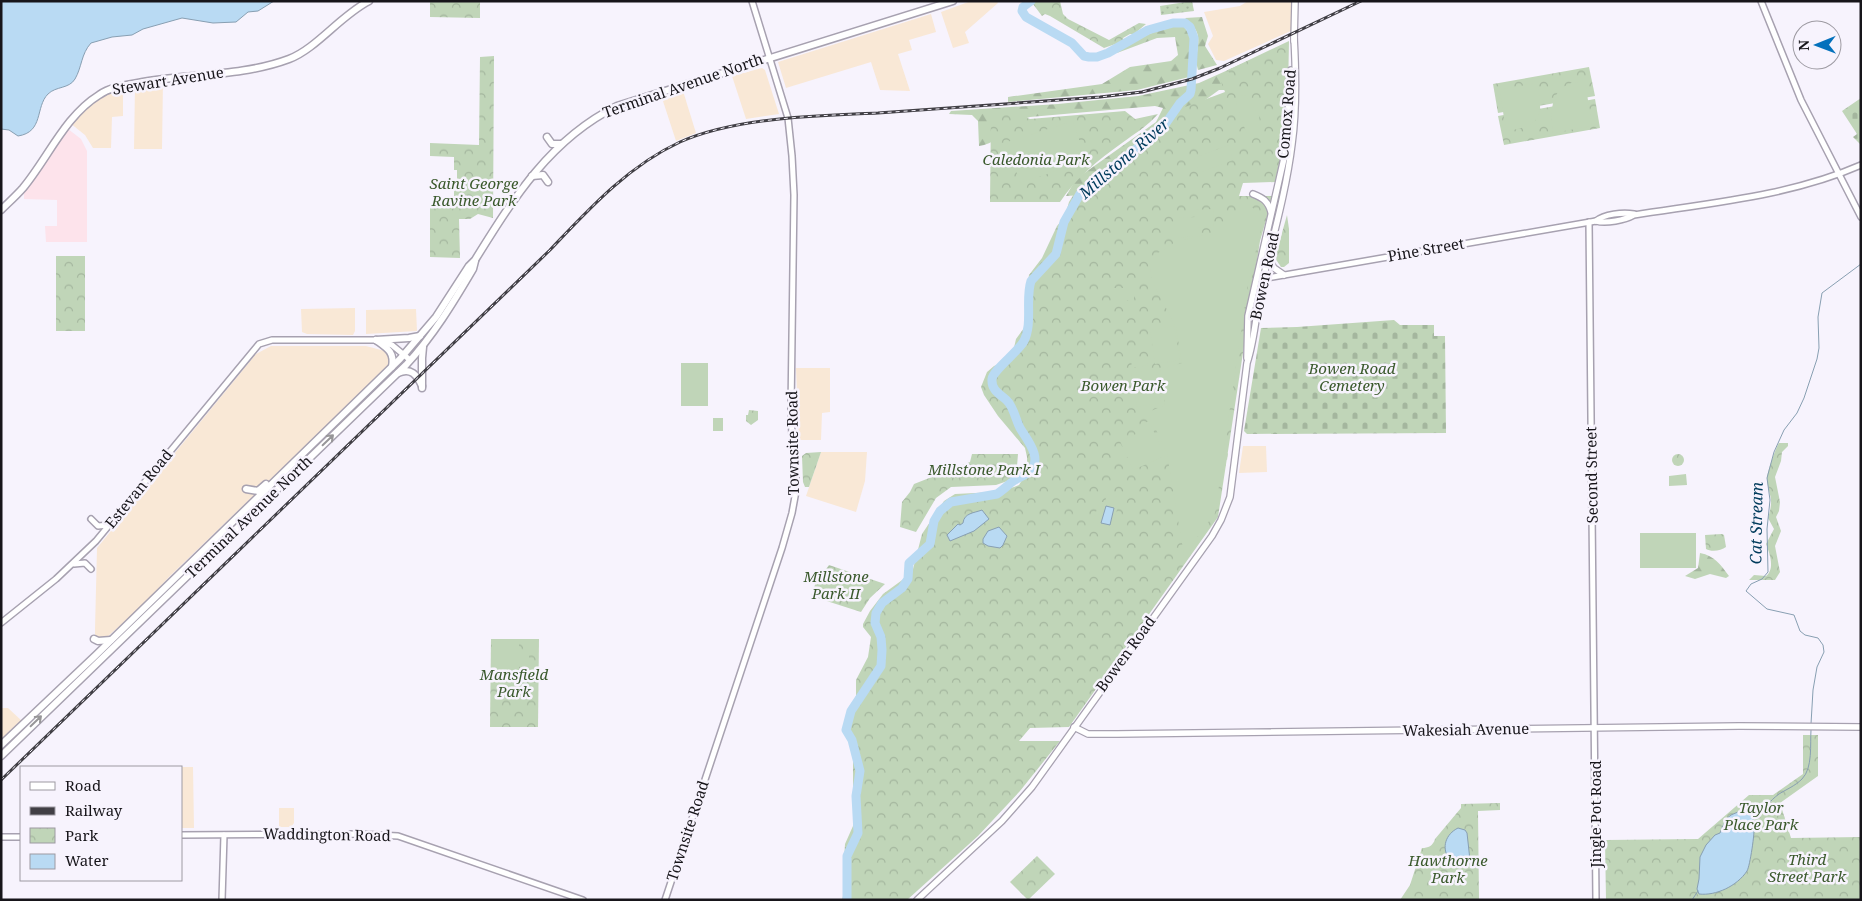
<svg xmlns="http://www.w3.org/2000/svg" width="1862" height="901" viewBox="0 0 1862 901" font-family="'Noto Serif',serif">
  <defs>
    <pattern id="grass-dots" width="8" height="8" patternUnits="userSpaceOnUse" patternTransform="scale(1.25)"><rect width="8" height="8" fill="#c0d5b8"/><path d="M2 2h.1M6 6h.1" fill="none" stroke="#a4b69e" stroke-width="1.8" stroke-linecap="round"/></pattern>
    <pattern id="forest-firs" width="22" height="20" patternUnits="userSpaceOnUse" patternTransform="scale(1.25)"><rect width="22" height="20" fill="#c0d5b8"/><path d="M5 1l3.5 6h-7zM16 11l3.5 6h-7z" fill="#a4b69e"/></pattern>
    <pattern id="cemetery-stones" width="16" height="16" patternUnits="userSpaceOnUse" patternTransform="scale(1.25)"><rect width="16" height="16" fill="#c0d5b8"/><path d="M2 7V4a2 2 0 0 1 4 0v3zM10 15v-3a2 2 0 0 1 4 0v3z" fill="#a4b69e"/></pattern>
    <pattern id="park-crowns" width="20" height="18" patternUnits="userSpaceOnUse" patternTransform="scale(1.25)"><rect width="20" height="18" fill="#c0d5b8"/><path d="M2 6a3 3 0 1 1 6 0M12 15a3 3 0 1 1 6 0" fill="none" stroke="#a4b69e"/></pattern>
  </defs>
  <rect width="100%" height="100%" fill="#f7f3fd"/>
  <!-- commercial -->
  <g fill="#f9e8d6">
    <polygon points="971,1 997,1 998,3 965,32 969,43 953,48 941,12"/>
    <polygon points="1248,1 1294,1 1293,30 1224,61 1216,60 1208,44 1213,36 1204,12 1240,6"/>
    <polygon points="931,14 936,32 909,40 912,50 898,54 910,91 880,90 871,62 786,88 778,62"/>
    <polygon points="762,68 765,70 779,114 746,119 732,76"/>
    <polygon points="163,80 162,149 134,149 135,85"/>
    <polygon points="123,87 123,116 112,117 111,148 93,148 85,135 70,123 102,94"/>
    <polygon points="683,91 696,133 676,141 662,98"/>
    <polygon points="355,308 355,331 353,335 307,334 302,332 301,309"/>
    <polygon points="416,309 417,331 366,334 366,310"/>
    <polygon points="271,346 366,346 385,351 388,355 390,362 388,366 170,576 139,609 107,637 99,638 95,635 95,629 97,548 256,354"/>
    <polygon points="796,368 830,368 830,412 822,413 821,440 799,440"/>
    <polygon points="1243,446 1266,446 1267,472 1239,473"/>
    <polygon points="821,452 867,452 865,481 856,512 806,496"/>
    <polygon points="1,708 8,708 22,721 1,741"/>
    <polygon points="164,767 193,767 194,828 181,828 181,767"/>
    <polygon points="279,808 294,808 294,823 291,827 279,827"/>
  </g>
  <!-- industrial -->
  <polygon fill="#fde3eb" points="68,129 81,139 87,151 87,242 46,242 45,226 57,226 57,200 24,199 24,189"/>
  <!-- grass -->
  <polygon fill="url(#grass-dots)" points="1192,1 1194,11 1161,15 1160,6"/>
  <!-- forest -->
  <g fill="url(#forest-firs)">
    <path d="M1202,17L1208,36L1205,46L1217,65L1198,70C1192,48 1209,37 1185,18Z"/>
    <path d="M1182,25C1199,41 1187,56 1189,77L1137,90L1008,102V97L1102,84L1130,67L1171,61L1178,55L1175,37L1157,38L1117,53L1118,50C1139,38 1158,28 1182,25Z"/>
    <path d="M1257,57L1244,90H1219L1183,116L1119,193L1066,196L1076,179L1156,122L1163,108L1155,106L1030,117L1011,123C1004,135 993,144 979,146L978,121L972,115L949,114L951,111L1058,104L1138,96L1199,83Z"/>
    <path d="M1700,553C1715,556 1720,564 1729,576L1726,578L1710,574L1695,579L1685,576L1698,568Z"/>
  </g>
  <!-- cemetery -->
  <g fill="url(#cemetery-stones)">
    <polygon points="1861,98 1861,145 1853,137 1857,134 1842,111"/>
    <polygon points="1394,320 1400,325 1434,325 1434,336 1445,336 1446,433 1247,434 1244,431 1261,328 1297,327"/>
  </g>
  <!-- park -->
  <g fill="url(#park-crowns)">
    <polygon points="430,1 480,1 480,18 430,17"/>
    <polygon points="1034,1 1060,1 1063,14 1068,19 1109,40 1139,23 1146,24 1134,34 1130,34 1123,38 1124,41 1104,48 1050,16 1045,14 1042,16 1033,4"/>
    <polygon points="1289,41 1287,143 1276,182 1243,183 1239,196 1273,196 1260,241 1218,517 1069,727 1030,728 1019,741 1060,741 1020,791 978,836 907,900 842,900 846,884 846,873 844,861 845,844 853,826 855,807 853,794 853,752 849,726 849,714 856,696 856,680 868,657 871,637 863,627 863,624 870,611 883,594 905,578 913,569 922,534 944,501 955,494 995,492 1014,487 1019,485 1027,472 1027,457 1025,448 998,416 984,395 981,387 987,372 994,366 1006,361 1013,352 1016,339 1024,328 1026,320 1025,305 1029,275 1042,258 1057,226 1065,216 1069,202 1074,194 1105,164 1177,110 1225,92 1220,79 1230,75 1228,70"/>
    <polygon points="494,56 493,218 478,214 470,219 459,219 460,258 430,257 430,207 454,207 454,183 457,182 457,170 454,170 454,157 430,156 430,143 479,145 480,57"/>
    <polygon points="1589,67 1595,96 1498,113 1493,84"/>
    <polygon points="1595,99 1600,128 1504,145 1498,116"/>
    <path d="M991,111H1008L1030,119L1125,111L1135,119L1158,114C1148,126 1134,134 1122,143C1098,160 1076,178 1060,202H990Z"/>
    <polygon points="1287,215 1289,229 1289,263 1284,267 1281,267 1275,258"/>
    <rect x="56" y="256" width="29" height="75"/>
    <polygon points="749,410 758,411 758,420 751,425 746,421 746,415 748,415"/>
    <path d="M1779,443H1788V446L1782,452L1781,461L1775,477L1780,502L1779,511L1776,517L1781,531L1775,546L1780,572L1775,580H1749L1754,575L1766,576C1775,569 1770,554 1766,544L1774,529L1768,518C1775,496 1768,496 1767,478C1767,473 1776,447 1779,443Z"/>
    <polygon points="821,452 809,487 805,487 803,482 802,456 806,453"/>
    <circle cx="1678" cy="460" r="6"/>
    <polygon points="972,454 1018,454 1016,478 996,485 951,487 936,498 916,532 900,527 902,502 910,492 914,484 970,462"/>
    <path d="M1722,534L1724,535L1726,547C1721,551 1711,552 1706,549L1705,535Z"/>
    <polygon points="829,565 885,584 870,598 861,612 811,596 816,582"/>
    <polygon points="491,639 539,639 538,727 490,727"/>
    <polygon points="1803,735 1818,735 1818,776 1780,803 1791,838 1861,837 1861,900 1606,900 1605,840 1698,839 1749,795 1773,795 1803,774"/>
    <path d="M1500,803V810L1478,811L1479,899L1501,900H1400L1410,885L1422,848C1428,848 1433,846 1435,839L1461,808V804Z"/>
    <polygon points="1037,856 1055,874 1028,900 1010,882"/>
  </g>
  <!-- garden -->
  <g fill="#c0d5b8">
    <path d="M1585,81L1592,126L1553,133C1551,115 1549,92 1569,84C1573,82 1580,82 1585,81Z"/>
    <path d="M1538,83C1543,117 1542,126 1506,131L1500,92L1502,89Z"/>
    <polygon points="1245,95 1259,116 1262,135 1247,135 1236,103 1239,96"/>
    <polygon points="1073,121 1086,161 1020,183 1007,142"/>
    <polygon points="1229,145 1233,160 1202,172 1199,172 1194,158"/>
    <polygon points="1246,203 1264,216 1248,284 1223,456 1228,453 1227,460 1223,457 1222,459 1226,465 1221,472 1215,513 1184,555 1167,454 1148,412 1165,405 1160,369 1182,363 1176,327 1153,283 1148,259 1176,242 1211,233"/>
    <polygon points="1213,209 1214,227 1195,228 1195,236 1176,238 1176,218 1195,217 1195,210"/>
    <rect x="1111" y="288" width="23" height="12"/>
    <polygon points="1174,326 1180,360 1155,364 1150,330"/>
    <polygon points="1147,357 1148,365 1132,368 1131,360"/>
    <rect x="681" y="363" width="27" height="43"/>
    <polygon points="1156,369 1161,403 1137,407 1131,374"/>
    <rect x="713" y="418" width="10" height="13"/>
    <polygon points="1149,421 1165,456 1133,470 1120,441 1136,434 1133,428"/>
    <polygon points="1686,474 1687,485 1669,486 1669,476"/>
    <polygon points="1107,494 1120,497 1112,530 1097,526 1098,523 1093,522 1099,502 1105,502"/>
    <rect x="1640" y="533" width="56" height="35"/>
    <rect x="492" y="641" width="27" height="45"/>
    <rect x="520" y="651" width="9" height="18"/>
  </g>
  <!-- water -->
  <g fill="#b9daf3" stroke="#889fb2">
    <path d="M1,1H274L258,11L248,12L236,22L213,23L182,18L143,29L132,35L112,37L91,43C81,54 82,67 75,79C69,89 56,86 48,94C35,107 44,132 18,136L9,130L1,129Z"/>
    <polygon points="1106,506 1114,508 1110,525 1101,523"/>
    <path d="M982,510L989,519L974,531L950,541L947,535L958,524L960,525L963,523C964,513 974,513 982,510Z"/>
    <polygon points="999,527 1007,536 1003,545 1000,548 988,546 983,543 983,539 988,531"/>
    <path d="M1747,808L1751,810C1752,815 1754,821 1754,826C1755,832 1750,866 1747,871C1737,886 1716,896 1699,894L1697,889L1699,879L1700,857L1706,845L1715,835L1720,833L1726,819L1731,815Z"/>
    <path d="M1458,828L1465,830L1467,833L1470,860L1468,863L1449,859C1441,847 1446,834 1458,828Z"/>
  </g>
  <g fill="none" stroke-linecap="round" stroke-linejoin="round">
    <!-- stream -->
    <g stroke="#889fb2" stroke-width="1">
      <polyline points="1811,724 1813,690 1817,667 1824,652 1823,645 1818,638 1805,635 1800,631 1794,615 1767,609 1746,591 1751,584 1762,579 1768,572 1767,529 1770,500 1767,478 1774,452 1784,430 1797,413 1804,398 1817,359 1819,348 1818,317 1822,293 1861,264"/>
      <path d="M1752,817C1765,810 1769,801 1779,794C1787,789 1795,786 1802,779C1813,768 1810,744 1811,730"/>
      <polyline points="1692,900 1698,891"/>
    </g>
    <!-- river -->
    <path stroke="#b9daf3" stroke-width="9" d="M847,900V856L858,833L856,796L860,771L852,740L846,730L851,711L881,666L882,650L881,637L875,623L876,613L882,603L902,588L908,579L909,563L930,544L934,521L940,511L951,502L997,494C1003,490 1007,486 1012,482C1017,478 1024,476 1029,472C1044,459 1027,440 1020,428C1016,420 1014,410 1009,403C1003,395 991,392 992,379C993,370 1018,352 1024,341C1033,323 1025,299 1031,281L1056,254L1064,222L1080,194L1084,190L1098,184L1113,167L1146,141L1154,133L1164,126L1180,103L1190,94L1191,90L1194,38L1190,27L1185,23H1173L1148,30L1108,53L1097,57H1089L1084,56L1072,43L1026,17L1022,11L1023,7L1031,1"/>
    <defs>
      <g id="tertiary">
        <polyline points="1761,1 1801,100 1861,217"/>
        <path d="M1596,221C1604,214 1623,212 1634,214"/>
        <polyline points="1589,222 1596,900"/>
        <path d="M1261,279L1596,221C1606,224 1625,220 1634,215C1710,203 1790,196 1861,165"/>
        <polyline points="91,519 98,526 109,525"/>
        <polyline points="74,564 85,563 91,569"/>
        <polyline points="1,623 56,579 96,541 259,344 272,340 376,340 392,345 410,360"/>
        <polyline points="181,835 359,834 398,836 583,900"/>
        <polyline points="1,837 21,837"/>
        <polyline points="222,900 224,835"/>
        <polyline points="665,900 782,548 792,513 796,491 796,452 792,436 791,409 794,195 792,156 788,118 752,1"/>
      </g>
      <g id="secondary">
        <polyline points="1294,41 1295,1"/>
        <path d="M1253,194C1263,198 1268,201 1271,212"/>
        <polyline points="1269,260 1274,268 1284,275"/>
        <polyline points="1247,358 1248,316 1285,154 1291,70"/>
        <polyline points="1074,727 1088,734 1117,734 1739,726 1861,727"/>
        <path d="M917,900L1002,821L1032,787L1212,536L1221,520L1230,497L1247,363C1255,339 1256,313 1261,288C1272,240 1286,193 1292,144C1297,109 1296,72 1294,37"/>
      </g>
      <g id="primary">
        <polyline points="547,137 552,144 561,144"/>
        <polyline points="532,176 543,175 548,182"/>
        <polyline points="376,340 409,338 420,336"/>
        <path d="M376,340C387,348 395,352 392,367"/>
        <path d="M398,373C411,367 417,375 422,386"/>
        <polyline points="422,388 422,358 423,347"/>
        <polyline points="246,489 258,491 266,484"/>
        <polyline points="94,639 98,641 111,640"/>
        <path d="M1,745L96,655L400,359L436,317L469,266L475,260C513,199 550,139 617,106L953,1"/>
        <path d="M1,756L406,365C433,336 453,303 473,269L475,261"/>
      </g>
      <path id="trunk" d="M1,210C8,203 16,196 23,188C48,158 65,116 99,95C112,86 128,85 143,82C190,74 244,76 289,59C316,49 341,15 369,1"/>
    </defs>
    <!-- tertiary casing -->
    <use href="#tertiary" stroke="#a7a1b0" stroke-width="8"/>
    <!-- secondary casing -->
    <use href="#secondary" stroke="#a7a1b0" stroke-width="8"/>
    <!-- primary casing -->
    <use href="#primary" stroke="#a7a1b0" stroke-width="9"/>
    <!-- trunk casing -->
    <use href="#trunk" stroke="#a7a1b0" stroke-width="9"/>
    <!-- tertiary -->
    <use href="#tertiary" stroke="#fff" stroke-width="5"/>
    <!-- secondary -->
    <use href="#secondary" stroke="#fff" stroke-width="5.5"/>
    <!-- primary -->
    <use href="#primary" stroke="#fff" stroke-width="6"/>
    <!-- trunk -->
    <use href="#trunk" stroke="#fff" stroke-width="6"/>
    <defs>
      <path id="rail" d="M1,780L550,250C589,209 628,166 680,142C737,117 816,116 878,113C952,108 1026,103 1100,97L1142,92L1192,79L1220,68L1361,1"/>
    </defs>
    <!-- rail casing -->
    <use href="#rail" stroke="#413f45" stroke-width="3"/>
    <!-- rail -->
    <use href="#rail" stroke="#f7f3fd" stroke-width="1" stroke-dasharray="4" stroke-linecap="butt"/>
  </g>
  <!-- one-way arrows -->
  <defs><path id="oneway-shaft" d="M-6 0H5M1.5-3L5.5 0L1.5 3" fill="none" stroke-width="1.6" stroke-linecap="round" stroke-linejoin="round" transform="scale(1.25)"/></defs>
  <g stroke="#979698">
    <use href="#oneway-shaft" transform="translate(328 440) rotate(-44)"/>
    <use href="#oneway-shaft" transform="translate(36 721) rotate(-44)"/>
  </g>
  <g text-anchor="middle" stroke-width="5" stroke-linejoin="round" paint-order="stroke">
    <!-- street labels -->
    <g font-size="15" fill="#17151a" stroke="#f7f3fd">
      <text transform="translate(168 81) rotate(-9)" y="5">Stewart Avenue</text>
      <text transform="translate(683 86) rotate(-19)" y="5">Terminal Avenue North</text>
      <text transform="translate(1287 114) rotate(-85)" y="5">Comox Road</text>
      <text transform="translate(1426 250) rotate(-10)" y="5">Pine Street</text>
      <text transform="translate(1265 276) rotate(-78)" y="5">Bowen Road</text>
      <text transform="translate(793 443) rotate(-91)" y="5">Townsite Road</text>
      <text transform="translate(1592 475) rotate(-91)" y="5">Second Street</text>
      <text transform="translate(139 489) rotate(-51)" y="5">Estevan Road</text>
      <text transform="translate(249 517) rotate(-44)" y="5">Terminal Avenue North</text>
      <text transform="translate(1126 654) rotate(-54)" y="5">Bowen Road</text>
      <text transform="translate(1466 730) rotate(-1)" y="5">Wakesiah Avenue</text>
      <text transform="translate(1596 814) rotate(-90)" y="5">Jingle Pot Road</text>
      <text transform="translate(688 831) rotate(-72)" y="5">Townsite Road</text>
      <text transform="translate(327 835) rotate(1)" y="5">Waddington Road</text>
    </g>
    <!-- park labels -->
    <g font-size="15" font-style="italic" fill="#3a592c" stroke="#f7f3fd">
      <text x="1036" y="165">Caledonia Park</text>
      <text x="474" y="189">Saint George<tspan x="474" dy="17">Ravine Park</tspan></text>
      <text x="1352" y="374">Bowen Road<tspan x="1352" dy="17">Cemetery</tspan></text>
      <text x="1123" y="391">Bowen Park</text>
      <text x="984" y="475">Millstone Park I</text>
      <text x="836" y="582">Millstone<tspan x="836" dy="17">Park II</tspan></text>
      <text x="514" y="680">Mansfield<tspan x="514" dy="17">Park</tspan></text>
      <text x="1761" y="813">Taylor<tspan x="1761" dy="17">Place Park</tspan></text>
      <text x="1807" y="865">Third<tspan x="1807" dy="17">Street Park</tspan></text>
      <text x="1448" y="866">Hawthorne<tspan x="1448" dy="17">Park</tspan></text>
    </g>
    <!-- water labels -->
    <g font-size="16" font-style="italic" fill="#003b5c" stroke="#f7f3fd">
      <text transform="translate(1124 158) rotate(-41)" y="6">Millstone River</text>
      <text transform="translate(1756 523) rotate(-89)" y="6">Cat Stream</text>
    </g>
  </g>
  <!-- border -->
  <rect width="1862" height="901" fill="none" stroke="#17151a" stroke-width="5"/>
  <!-- legend -->
  <rect x="20" y="766" width="162" height="115" fill="#f7f3fd" stroke="#9d9aa2"/>
  <rect x="30" y="782" width="25" height="8" fill="#ffffff" stroke="#9d9aa2"/>
  <text x="65" y="791" font-size="15" fill="#17151a">Road</text>
  <rect x="30" y="807" width="25" height="8" fill="#413f45" stroke="#9d9aa2"/>
  <text x="65" y="816" font-size="15" fill="#17151a">Railway</text>
  <rect x="30" y="828" width="25" height="15" fill="url(#park-crowns)" stroke="#9d9aa2"/>
  <text x="65" y="841" font-size="15" fill="#17151a">Park</text>
  <rect x="30" y="854" width="25" height="15" fill="#b9daf3" stroke="#9d9aa2"/>
  <text x="65" y="866" font-size="15" fill="#17151a">Water</text>
  <!-- north arrow -->
  <g transform="translate(1817 45) rotate(269)"><circle r="24" fill="#f7f3fd" stroke="#9d9aa2"/>
  <path d="M0-4L9 19L0 12L-9 19Z" fill="#0471bc"/>
  <text y="-8" font-size="14" font-weight="bold" text-anchor="middle" fill="#17151a">N</text>
  </g>
</svg>
